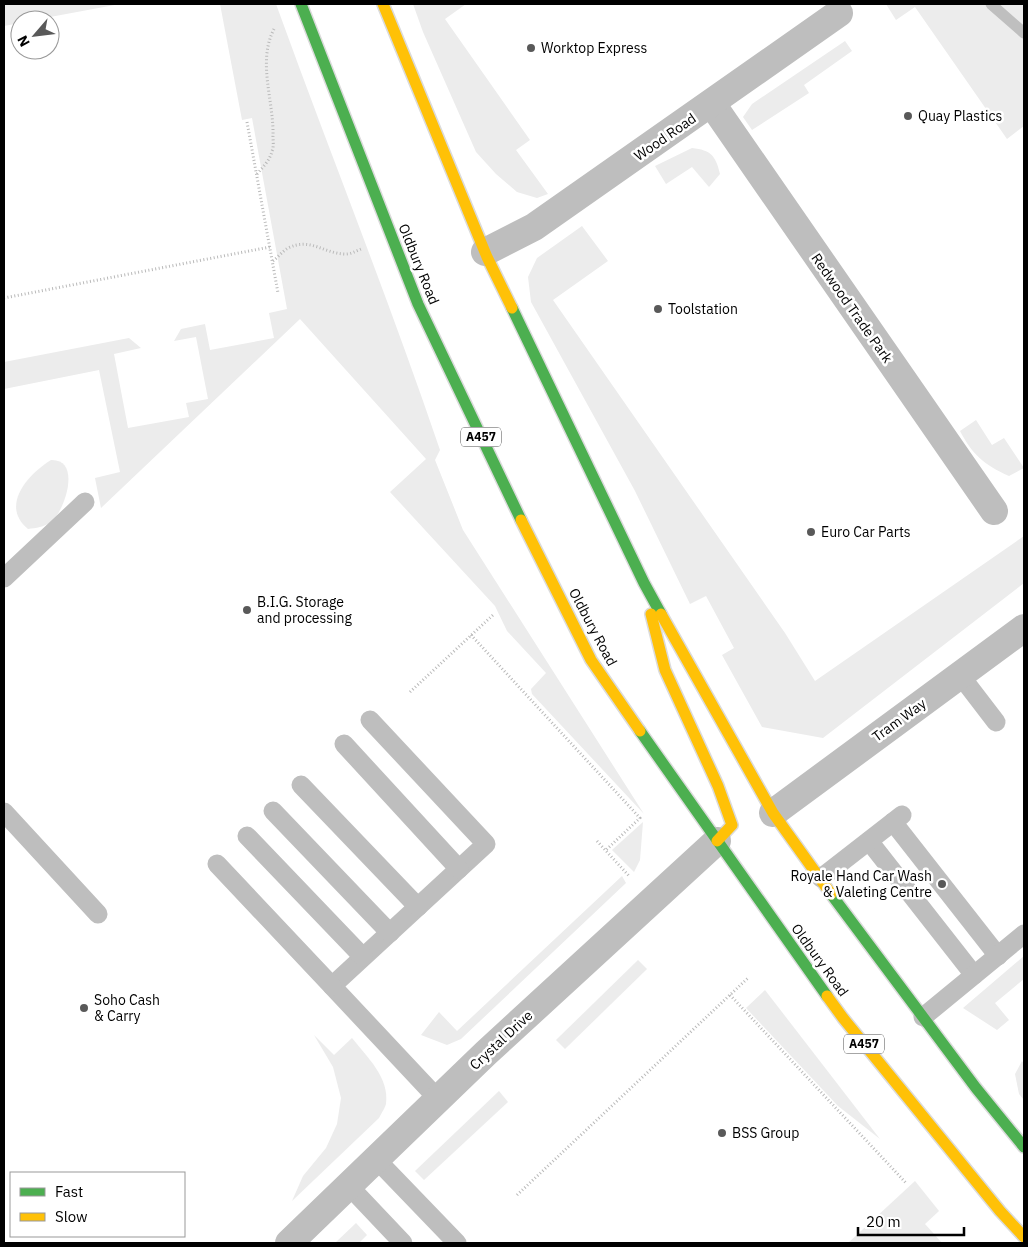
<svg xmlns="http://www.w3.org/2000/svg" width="1028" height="1247" viewBox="0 0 1028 1247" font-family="'IBM Plex Sans',sans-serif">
  <rect width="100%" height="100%" fill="#fff"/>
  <!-- green -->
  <g fill="#ececec">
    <polygon points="4,4 120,4 34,20 20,20 20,23 4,26"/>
    <path d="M220,4H276C330,153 389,300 440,450L435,460L463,530L644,814L532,694L531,689L546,673L507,631L495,606L390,492L426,459L300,319L101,508L95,478L120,472L99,370L4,389V362L129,338L141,348L114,354L128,428L189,417L186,403L208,399L196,337L174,341L181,329L205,324L210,350L274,338L269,313L287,309L252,118L242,120Z"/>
    <polygon points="413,4 466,4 445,19 530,140 516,150 548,194 537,198 517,192 496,174 476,152 423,32"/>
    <polygon points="886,4 1024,4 1024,126 1007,139 915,7 896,20"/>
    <polygon points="845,41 852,51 804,85 809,93 752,130 743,117 752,104"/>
    <path d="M692,148C711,150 716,156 720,174L709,187L692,167L666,184L655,166Z"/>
    <polygon points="582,226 608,261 553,300 785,633 815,681 1024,536 1024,583 823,738 762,727 722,655 734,648 706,596 690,604 635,491 531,302 528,277 537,258"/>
    <path d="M976,420L992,445L1004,438L1024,468L1009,476C984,465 972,454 960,431Z"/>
    <path d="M51,460C82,459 65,511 51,522C44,527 36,528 28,529C0,506 27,475 51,460Z"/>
    <polygon points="643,822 640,860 634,872 612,850"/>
    <polygon points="622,876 626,883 461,1039 447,1045 421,1035 439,1012 457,1031"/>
    <polygon points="1024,956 1024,979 995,1003 1009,1020 997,1030 963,1008"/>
    <polygon points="638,960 647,969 565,1049 556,1040"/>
    <polygon points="765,990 880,1139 838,1106 746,1008"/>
    <path d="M314,1035L334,1055L352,1038C367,1057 390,1078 386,1104C385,1108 381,1114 379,1118L292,1201L303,1176L326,1148L337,1124L341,1098L333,1067Z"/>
    <polygon points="1022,1061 1024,1064 1024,1100 1019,1094 1015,1074"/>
    <polygon points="499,1091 508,1102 424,1180 415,1171"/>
    <polygon points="915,1181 939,1211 925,1224 942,1243 848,1243"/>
    <polygon points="356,1223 367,1235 359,1243 335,1243"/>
  </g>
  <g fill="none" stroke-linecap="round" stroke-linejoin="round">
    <!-- stream -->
    <polyline stroke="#bfbfbf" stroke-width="11" points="991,4 1024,33"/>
    <defs>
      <g id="fast">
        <polyline points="301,4 418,304 521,520"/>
        <polyline points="512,308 644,583 661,614"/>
        <polyline points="640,731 827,996"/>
        <polyline points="831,894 976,1088 1024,1147"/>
      </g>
      <g id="slow">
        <polyline points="383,4 487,257 512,308"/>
        <polyline points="521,520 591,660 640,731"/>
        <polyline points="651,614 665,670 718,786 732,825 717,841"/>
        <polyline points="661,614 773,813 831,894"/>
        <polyline points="827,996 843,1018 1000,1211 1024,1237"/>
      </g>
    </defs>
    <!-- fast casing -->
    <use href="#fast" stroke="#dbdbdb" stroke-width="14"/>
    <!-- slow casing -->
    <use href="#slow" stroke="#dbdbdb" stroke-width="14"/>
    <!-- path -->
    <g stroke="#b9b9b9" stroke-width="3" stroke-dasharray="1 2.5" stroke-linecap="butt">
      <polyline points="247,122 278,293"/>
      <path d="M257,174C263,167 270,160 272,151C274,147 273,141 273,136C274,101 257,62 274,29"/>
      <path d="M273,261C278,257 283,251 288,248C311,237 324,254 346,254C351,254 356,251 361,249"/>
      <polyline points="4,298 270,247"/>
      <polyline points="471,635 640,818 606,850"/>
      <polyline points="410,692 493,615"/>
      <polyline points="597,841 630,877"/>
      <polyline points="730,995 907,1184"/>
      <polyline points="517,1195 748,978"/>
    </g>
    <!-- lane -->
    <g stroke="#bebebe" stroke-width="19">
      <polyline points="4,578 85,502"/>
      <polyline points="960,675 996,722"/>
      <polyline points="370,720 486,844 332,986 438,1099"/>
      <polyline points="344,744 459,869"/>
      <polyline points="301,785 418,907"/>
      <polyline points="273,811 390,933"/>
      <polyline points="4,812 98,914"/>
      <polyline points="893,822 998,956"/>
      <polyline points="247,836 363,957"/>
      <polyline points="869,841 974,975"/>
      <polyline points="217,864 332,986"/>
      <polyline points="821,878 902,815"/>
      <polyline points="923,1017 1024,934"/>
      <polyline points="376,1159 457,1243"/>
      <polyline points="349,1186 403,1243"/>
    </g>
    <!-- street -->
    <g stroke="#bebebe" stroke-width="28">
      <polyline points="712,104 994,511"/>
      <polyline points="485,252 534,227 839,13"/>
      <polyline points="773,813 1024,628"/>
      <polyline points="289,1243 486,1053 717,841"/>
    </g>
    <!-- fast -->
    <use href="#fast" stroke="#4caf50" stroke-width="11"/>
    <!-- slow -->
    <use href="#slow" stroke="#ffc107" stroke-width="11"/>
  </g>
  <!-- markers -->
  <g fill="#595959" stroke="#fff" stroke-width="2">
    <circle cx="531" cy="48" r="5"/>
    <circle cx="908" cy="116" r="5"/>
    <circle cx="658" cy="309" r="5"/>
    <circle cx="811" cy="532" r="5"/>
    <circle cx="247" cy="610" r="5"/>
    <circle cx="942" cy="884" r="5"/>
    <circle cx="84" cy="1008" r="5"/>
    <circle cx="722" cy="1133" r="5"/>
  </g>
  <g text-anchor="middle" stroke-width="5" stroke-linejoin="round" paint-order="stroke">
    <!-- shield labels -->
    <g fill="#fff" stroke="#4c4c4c" stroke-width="1">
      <rect x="461" y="427.5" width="40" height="19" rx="4"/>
      <rect x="844" y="1034.5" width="40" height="19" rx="4"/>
    </g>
    <g font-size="12" font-weight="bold" fill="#000">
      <text x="481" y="441">A457</text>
      <text x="864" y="1048">A457</text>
    </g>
    <!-- poi labels -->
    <g font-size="14" fill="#000" stroke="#fff" text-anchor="start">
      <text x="541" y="53">Worktop Express</text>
      <text x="918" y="121">Quay Plastics</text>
      <text x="668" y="314">Toolstation</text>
      <text x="821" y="537">Euro Car Parts</text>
      <text x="257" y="607">B.I.G. Storage<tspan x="257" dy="16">and processing</tspan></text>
      <text x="932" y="881" text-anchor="end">Royale Hand Car Wash<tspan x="932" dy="16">&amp; Valeting Centre</tspan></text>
      <text x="94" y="1005">Soho Cash<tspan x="94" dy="16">&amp; Carry</tspan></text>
      <text x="732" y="1138">BSS Group</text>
    </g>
    <!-- street labels -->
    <g font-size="14" fill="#000" stroke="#fff">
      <text transform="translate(665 137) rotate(-35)" y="5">Wood Road</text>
      <text transform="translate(419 264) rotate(68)" y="5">Oldbury Road</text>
      <text transform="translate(852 308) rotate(55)" y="5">Redwood Trade Park</text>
      <text transform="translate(593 627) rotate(62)" y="5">Oldbury Road</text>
      <text transform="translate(899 720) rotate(-36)" y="5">Tram Way</text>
      <text transform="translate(820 960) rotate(54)" y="5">Oldbury Road</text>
      <text transform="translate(501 1040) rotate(-43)" y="5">Crystal Drive</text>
    </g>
  </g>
  <!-- border -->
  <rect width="1028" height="1247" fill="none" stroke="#000000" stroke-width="10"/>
  <!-- legend -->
  <rect x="10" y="1172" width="175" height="65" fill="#ffffff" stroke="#999999"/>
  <rect x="20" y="1188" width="25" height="8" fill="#4caf50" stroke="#999999"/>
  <text x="55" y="1197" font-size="15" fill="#000000">Fast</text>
  <rect x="20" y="1213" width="25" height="8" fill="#ffc107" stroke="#999999"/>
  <text x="55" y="1222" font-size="15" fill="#000000">Slow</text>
  <!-- north arrow -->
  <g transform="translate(35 35) rotate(242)"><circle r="24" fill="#ffffff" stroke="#999999"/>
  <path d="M0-4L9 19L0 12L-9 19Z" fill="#595959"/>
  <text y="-8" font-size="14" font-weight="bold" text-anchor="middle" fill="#000000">N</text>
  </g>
  <!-- scale -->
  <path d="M858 1227v8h106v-8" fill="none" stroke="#000000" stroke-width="2.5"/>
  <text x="866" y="1227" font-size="15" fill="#000000" stroke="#ffffff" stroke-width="4" paint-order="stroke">20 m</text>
</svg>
